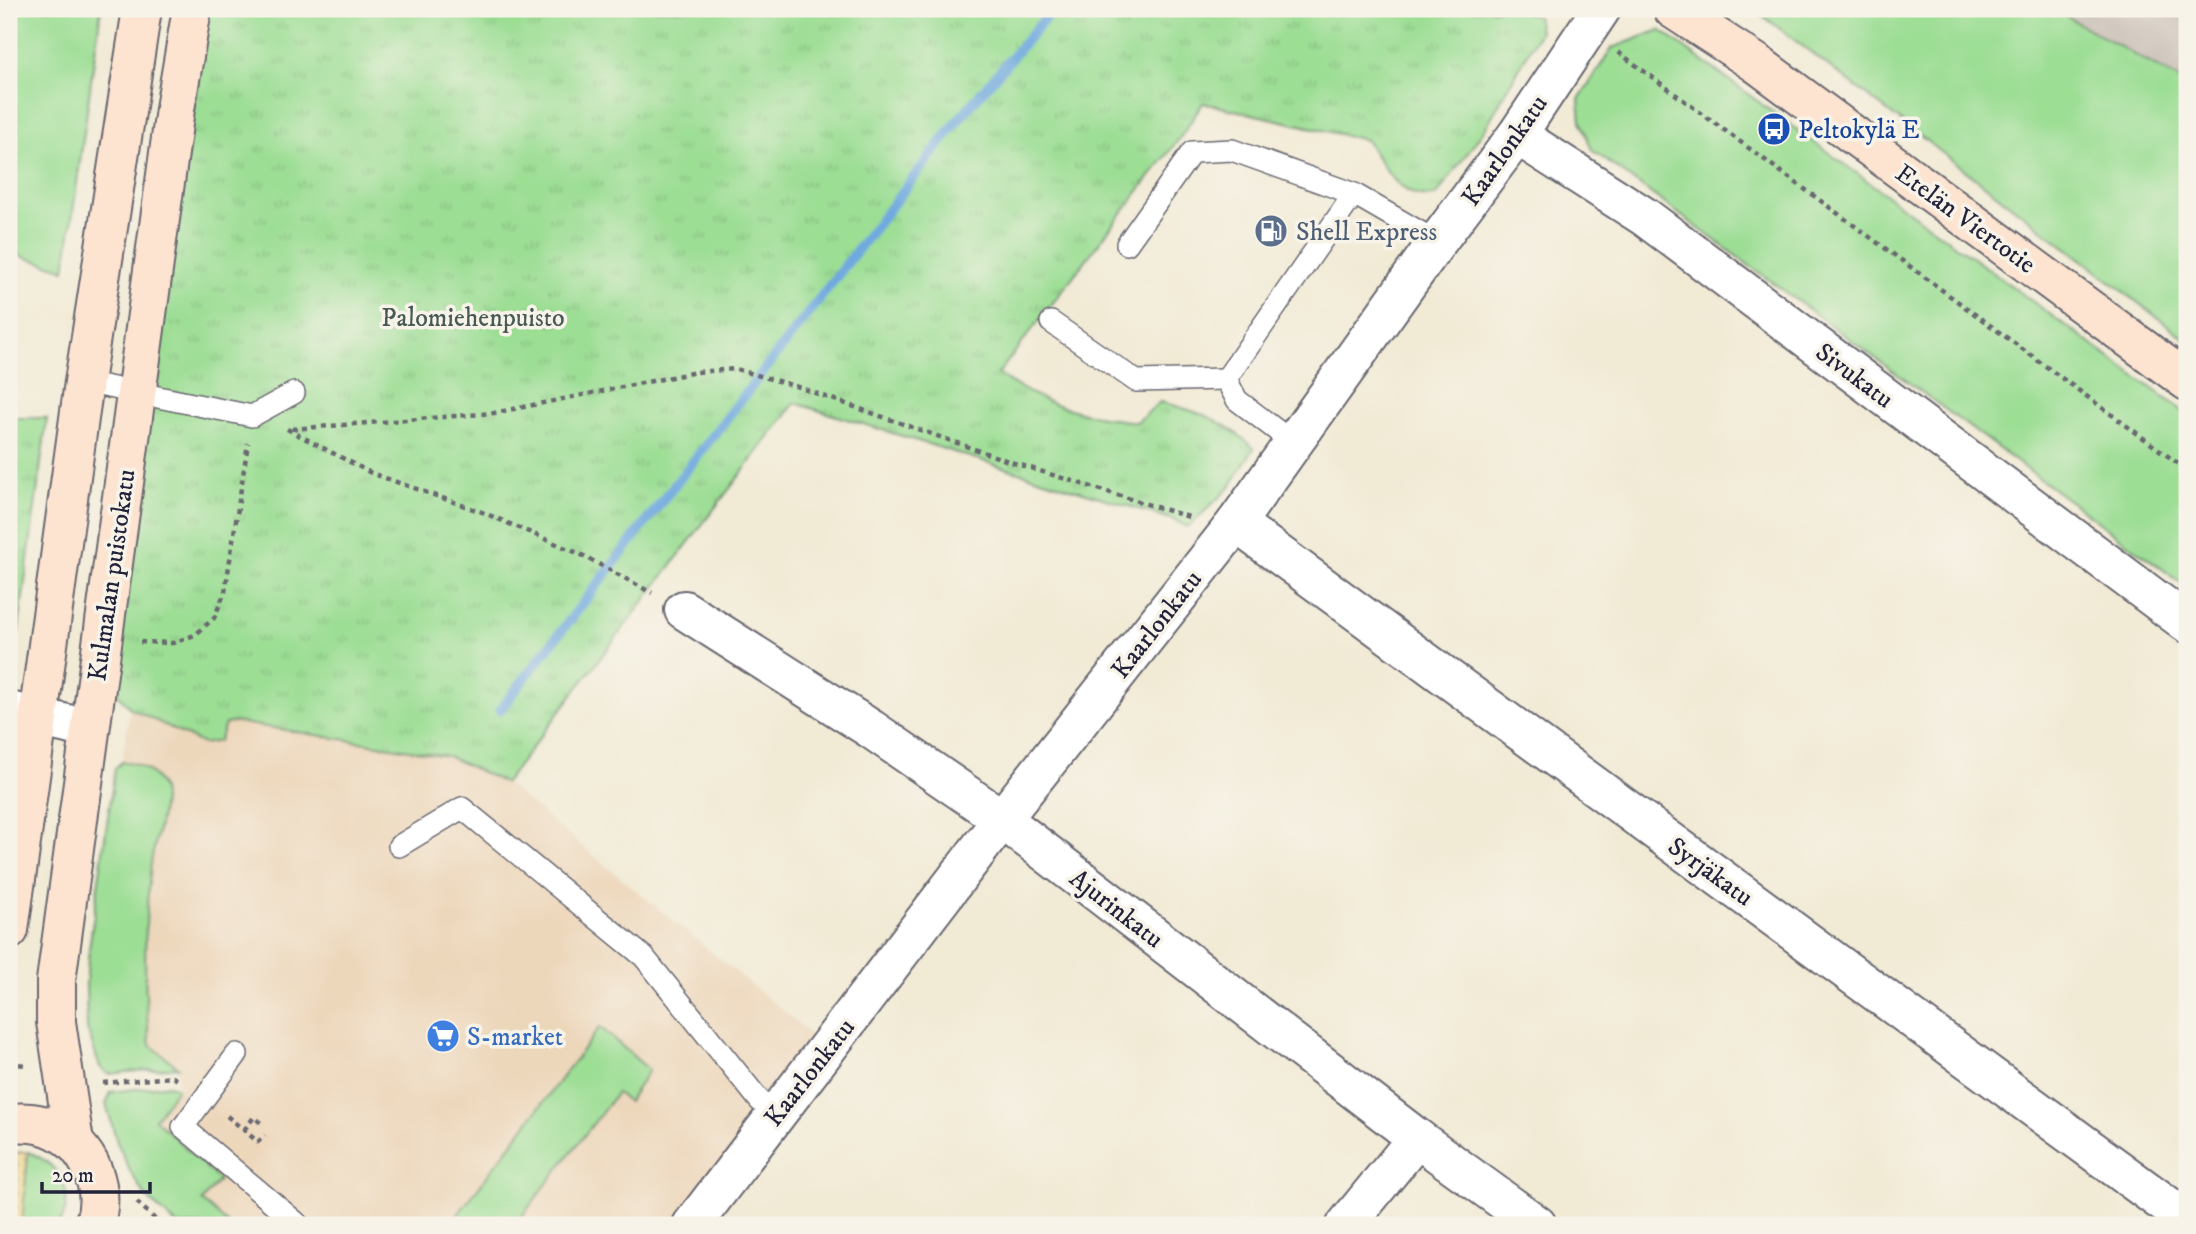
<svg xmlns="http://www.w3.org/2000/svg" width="2196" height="1234" viewBox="0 0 2196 1234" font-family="'IM FELL DW Pica',serif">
  <defs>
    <pattern id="sand-dots" width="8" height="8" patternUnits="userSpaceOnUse" patternTransform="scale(1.75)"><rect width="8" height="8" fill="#eeda9e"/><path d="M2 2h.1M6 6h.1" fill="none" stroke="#ccbb89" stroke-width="1.8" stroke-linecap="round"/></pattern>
    <pattern id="park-tufts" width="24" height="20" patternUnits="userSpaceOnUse" patternTransform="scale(1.75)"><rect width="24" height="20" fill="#9dde95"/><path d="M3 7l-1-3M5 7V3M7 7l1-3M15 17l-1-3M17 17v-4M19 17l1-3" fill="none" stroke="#87be81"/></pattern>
  </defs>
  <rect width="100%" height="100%" fill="#f7f3e8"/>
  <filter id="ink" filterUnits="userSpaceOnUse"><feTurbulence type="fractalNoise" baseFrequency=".0143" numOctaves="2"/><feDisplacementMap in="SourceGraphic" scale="14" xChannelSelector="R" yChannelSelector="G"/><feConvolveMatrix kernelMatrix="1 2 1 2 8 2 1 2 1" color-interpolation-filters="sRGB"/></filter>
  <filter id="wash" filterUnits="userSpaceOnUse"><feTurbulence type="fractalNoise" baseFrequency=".00686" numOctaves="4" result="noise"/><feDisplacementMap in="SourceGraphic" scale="28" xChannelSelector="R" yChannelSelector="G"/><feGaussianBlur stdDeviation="1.57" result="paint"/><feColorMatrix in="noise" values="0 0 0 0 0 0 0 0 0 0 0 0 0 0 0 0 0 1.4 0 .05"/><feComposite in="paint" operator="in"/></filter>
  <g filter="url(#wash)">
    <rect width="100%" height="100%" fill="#f1ead5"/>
    <!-- built -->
    <polygon fill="#edd7bb" points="130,708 151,717 225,724 235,722 447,756 505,783 804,1028 825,1053 692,1225 229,1225 202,1201 219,1179 155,1119 177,1089 178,1067 150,1045 144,996 151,865 163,794 131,762 122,762"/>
    <!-- industrial -->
    <polygon fill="#ccc2b9" points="2053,9 2187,9 2187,84"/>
    <!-- green -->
    <g fill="#9dde95" stroke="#608068" stroke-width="2">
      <polygon points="9,9 101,9 65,270 18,255 9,231"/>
      <polygon points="1754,9 2053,9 2187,84 2187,340"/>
      <polygon points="1660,30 2187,414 2187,587 1592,150 1581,121 1579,99 1612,48"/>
      <path d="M122,762C140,761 162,776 163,796C163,816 154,843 151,864C144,924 143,986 150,1045L178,1067L108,1074L100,1067L87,1029L86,984L89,949L115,768Z"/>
      <polygon points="600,1027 649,1070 628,1102 617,1093 515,1225 450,1225"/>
      <polygon points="170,1085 177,1089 155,1119 219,1180 202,1201 229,1225 177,1225 145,1196 130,1171 117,1142 106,1104 111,1092"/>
      <path d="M28,1152C60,1164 77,1193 59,1225H22Z"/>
    </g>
    <!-- sand -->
    <polygon fill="url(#sand-dots)" stroke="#887e6c" stroke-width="2" points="28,1152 22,1225 9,1225 9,1153"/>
    <!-- park -->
    <g fill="url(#park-tufts)" stroke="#608068" stroke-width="2">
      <path d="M208,9H1506L1537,16L1540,31L1486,127L1437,195C1402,205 1382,164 1366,140L1203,103L1182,135L998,374C1041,404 1086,417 1137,422L1160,402C1200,412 1223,419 1254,448L1229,488L1188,527L1174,520L795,403L505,783L447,756L235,722L225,724L219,741L203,744L130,708L117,693L116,639Z"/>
      <polygon points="9,418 47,418 19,626 9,669"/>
    </g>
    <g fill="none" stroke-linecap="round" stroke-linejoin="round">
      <!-- stream -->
      <polyline stroke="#70a9df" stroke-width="10" points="500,710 959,119 1053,9"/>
    </g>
  </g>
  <g filter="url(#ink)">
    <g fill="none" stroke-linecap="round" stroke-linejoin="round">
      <defs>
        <g id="lane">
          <polyline points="1127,244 1192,152 1232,150 1354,194"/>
          <polyline points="1051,322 1136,381 1226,379"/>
          <polyline points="84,382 252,416 294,393"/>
          <polyline points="1292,442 1237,400 1226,379 1354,194 1437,242"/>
          <polyline points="399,846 462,808 644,957 760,1101 778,1112"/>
          <polyline points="237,1054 183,1127 299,1225"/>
        </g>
        <g id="street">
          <polyline points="1517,135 1645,217 2187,623"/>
          <polyline points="1236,523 2187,1220"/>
          <polyline points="684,610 871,729 1002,819 1417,1138 1537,1225"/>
          <polyline points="9,711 90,729"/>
          <polyline points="692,1225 1002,819 1236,523 1437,242 1517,135 1601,9"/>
          <polyline points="1346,1225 1417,1138"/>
        </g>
        <g id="secondary">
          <polyline points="1673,9 1756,63 2187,381"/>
          <polyline points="9,930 84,382 142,9"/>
          <path d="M9,1123C20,1122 31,1122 42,1125C84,1136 109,1184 94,1225"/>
          <polyline points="74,1142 56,1022 56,981 175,109 192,9"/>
        </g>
      </defs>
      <!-- lane casing -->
      <use href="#lane" stroke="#6a6871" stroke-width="24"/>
      <!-- street casing -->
      <use href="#street" stroke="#6a6871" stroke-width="42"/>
      <!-- secondary casing -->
      <use href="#secondary" stroke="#6a6871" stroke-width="42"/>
      <!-- path -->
      <g stroke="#6a6871" stroke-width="4.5" stroke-dasharray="5 5" stroke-linecap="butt">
        <polyline points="1545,9 1555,11"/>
        <polyline points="1618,52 2187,470"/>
        <polyline points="287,429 371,473 482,512 580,554 652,593"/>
        <polyline points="292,429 494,413 696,372 736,369 795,386 1014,463 1192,518"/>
        <polyline points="140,642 173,643 195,635 214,618 225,592 248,443"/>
        <polyline points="9,1063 26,1065"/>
        <polyline points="103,1083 173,1077 180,1082"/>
        <polyline points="227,1116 258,1142 265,1135"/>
        <polyline points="244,1130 254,1117 262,1124"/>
        <polyline points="137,1202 161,1225"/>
      </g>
      <!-- lane -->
      <use href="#lane" stroke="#fff" stroke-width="21"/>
      <!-- street -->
      <use href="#street" stroke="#fff" stroke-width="38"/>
      <!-- secondary -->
      <use href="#secondary" stroke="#fde4d1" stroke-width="38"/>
      <defs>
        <polyline id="rail" points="9,1161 9,1154"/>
      </defs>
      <!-- rail casing -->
      <use href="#rail" stroke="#22223b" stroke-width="8"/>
      <!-- rail -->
      <use href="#rail" stroke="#f7f3e8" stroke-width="5" stroke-dasharray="16" stroke-linecap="butt"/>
    </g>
  </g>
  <!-- icons -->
  <defs>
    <symbol id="bus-disc" viewBox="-11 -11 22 22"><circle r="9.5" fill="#1a4fb4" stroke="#f7f3e8"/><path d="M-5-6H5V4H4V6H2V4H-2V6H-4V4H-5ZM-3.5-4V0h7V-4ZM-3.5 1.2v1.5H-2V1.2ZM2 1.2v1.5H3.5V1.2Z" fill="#fff"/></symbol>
    <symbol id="fuel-disc" viewBox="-11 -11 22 22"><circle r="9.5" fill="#5c6f8a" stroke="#f7f3e8"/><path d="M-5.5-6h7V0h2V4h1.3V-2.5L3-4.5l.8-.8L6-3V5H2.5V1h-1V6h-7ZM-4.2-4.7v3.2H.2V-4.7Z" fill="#fff"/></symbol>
    <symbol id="supermarket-disc" viewBox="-11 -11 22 22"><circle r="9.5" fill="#3f7fe0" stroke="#f7f3e8"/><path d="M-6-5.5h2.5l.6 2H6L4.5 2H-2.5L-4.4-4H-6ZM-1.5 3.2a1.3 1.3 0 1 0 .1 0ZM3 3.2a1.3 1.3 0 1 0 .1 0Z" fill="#fff"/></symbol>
  </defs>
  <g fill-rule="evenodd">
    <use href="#bus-disc" x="1755" y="110" width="38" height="38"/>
    <use href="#fuel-disc" x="1252" y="212" width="38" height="38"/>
    <use href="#supermarket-disc" x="424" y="1017" width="38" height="38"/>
  </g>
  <g text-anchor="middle" stroke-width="7" stroke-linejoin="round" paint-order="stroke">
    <!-- transit labels -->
    <g font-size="26" fill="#164399" stroke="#f7f3e8" text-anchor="start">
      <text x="1798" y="138">Peltokylä E</text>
    </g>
    <!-- street labels -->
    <g font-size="26" fill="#22223b" stroke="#f7f3e8">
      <text transform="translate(1504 150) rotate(-55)" y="9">Kaarlonkatu</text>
      <text transform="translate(1966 218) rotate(36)" y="9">Etelän Viertotie</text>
      <text transform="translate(1855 375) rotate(37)" y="9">Sivukatu</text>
      <text transform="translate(111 575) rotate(-82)" y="9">Kulmalan puistokatu</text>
      <text transform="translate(1156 624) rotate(-52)" y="9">Kaarlonkatu</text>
      <text transform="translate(1711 871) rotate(36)" y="9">Syrjäkatu</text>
      <text transform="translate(1117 908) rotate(38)" y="9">Ajurinkatu</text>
      <text transform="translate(809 1072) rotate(-52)" y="9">Kaarlonkatu</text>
    </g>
    <!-- service labels -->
    <g font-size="26" fill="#4e5e75" stroke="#f7f3e8" text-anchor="start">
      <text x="1296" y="240">Shell Express</text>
    </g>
    <!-- park labels -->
    <g font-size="26" fill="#475a56" stroke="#f7f3e8">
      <text x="473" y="326">Palomiehenpuisto</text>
    </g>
    <!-- shop labels -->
    <g font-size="26" fill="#366cbe" stroke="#f7f3e8" text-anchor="start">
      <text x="467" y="1045">S-market</text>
    </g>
  </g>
  <!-- margin -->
  <rect width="2196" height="1234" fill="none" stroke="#f7f3e8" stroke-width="35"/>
  <!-- scale -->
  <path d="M42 1182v10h108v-10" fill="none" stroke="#22223b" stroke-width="3.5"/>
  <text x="52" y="1182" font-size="21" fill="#22223b" stroke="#f7f3e8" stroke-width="5" paint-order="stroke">20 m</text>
</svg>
